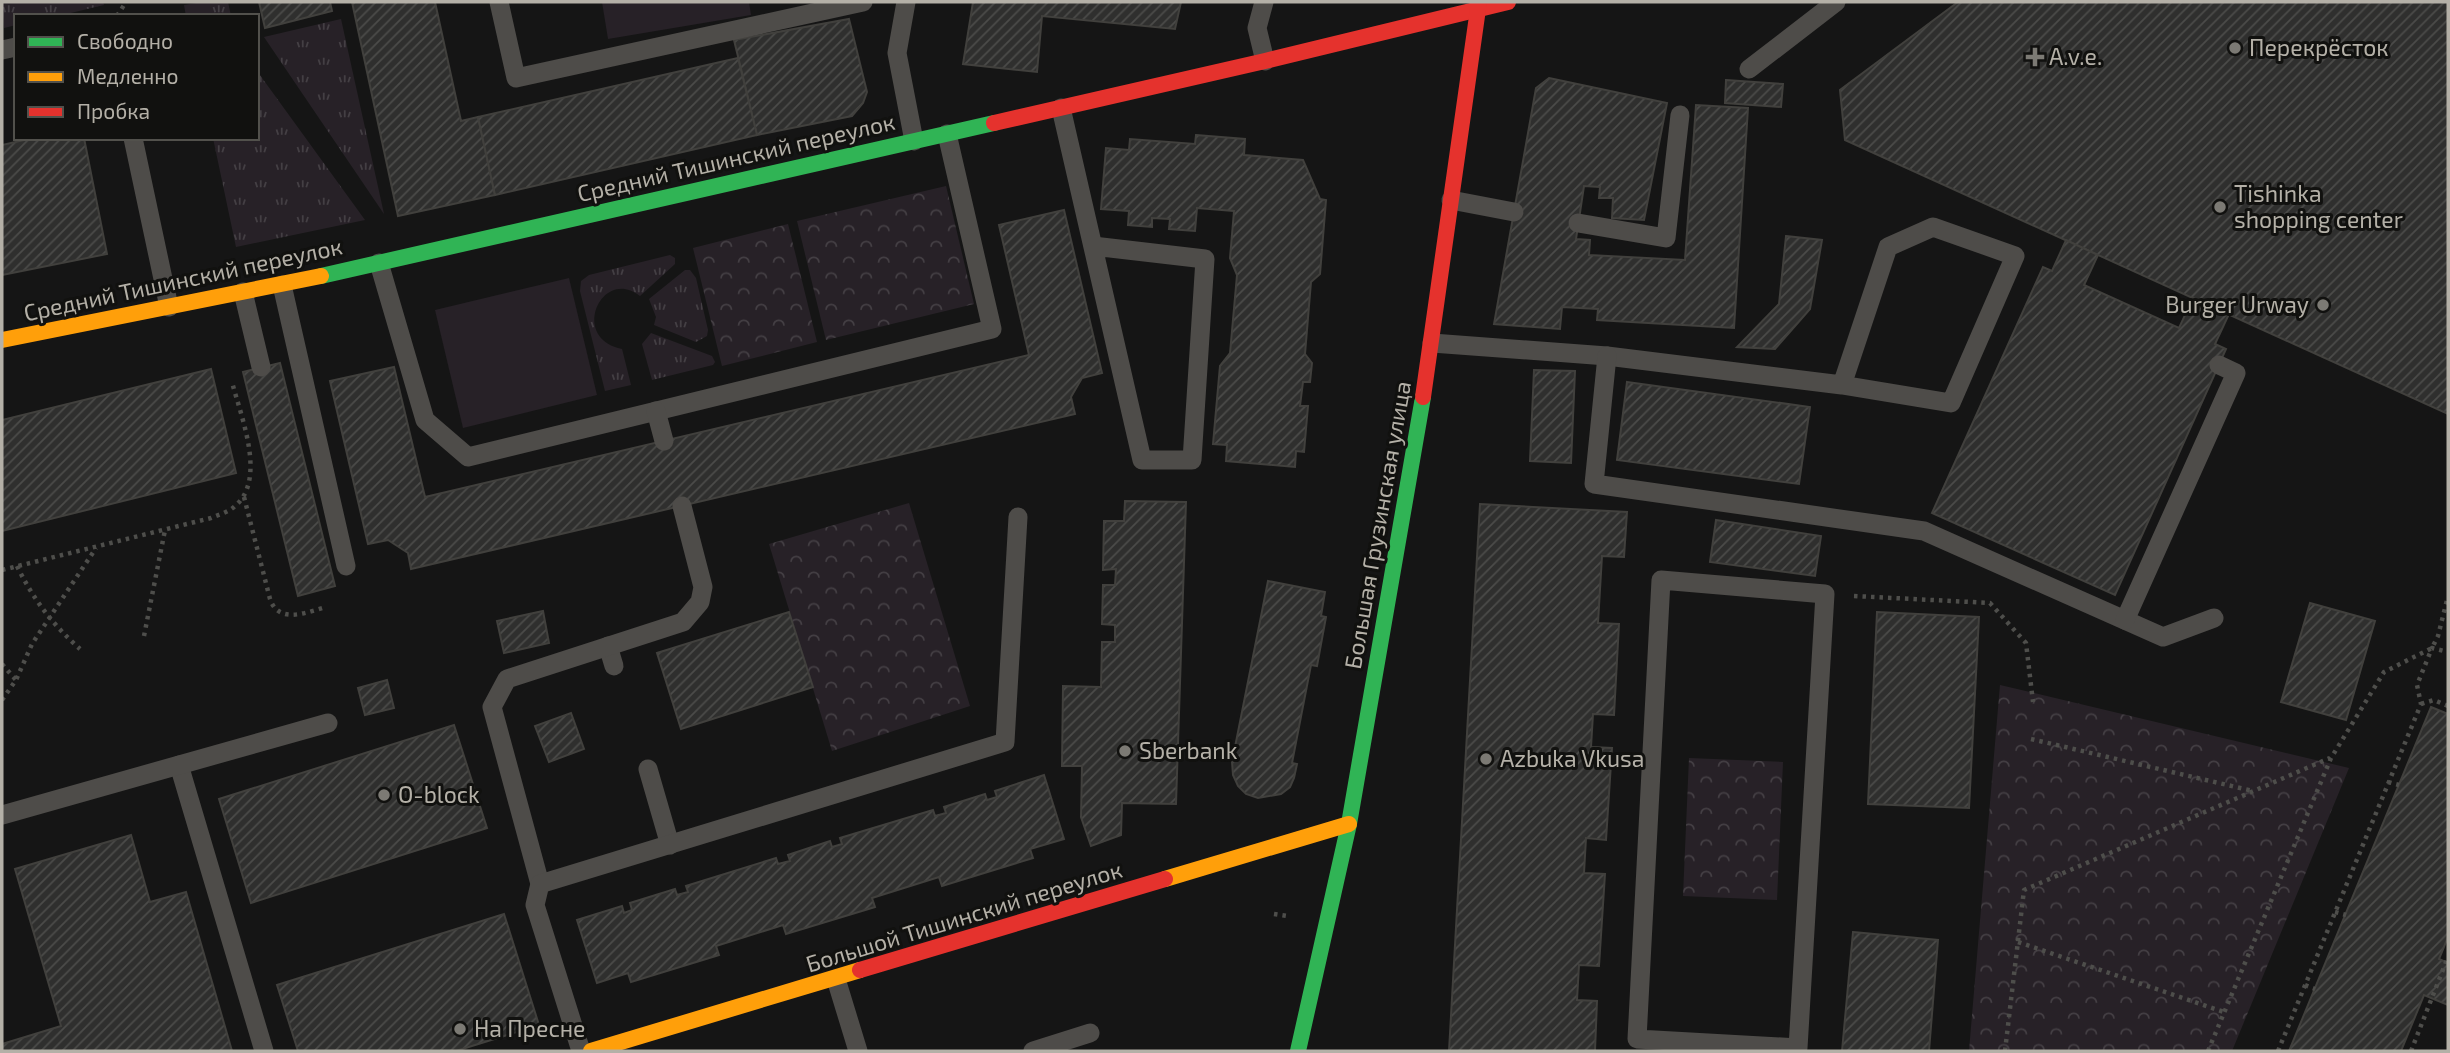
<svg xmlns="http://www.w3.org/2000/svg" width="2450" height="1053" viewBox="0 0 2450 1053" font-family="'Exo 2',sans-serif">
  <defs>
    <pattern id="grass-tufts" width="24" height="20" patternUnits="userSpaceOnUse" patternTransform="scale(1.75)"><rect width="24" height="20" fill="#272127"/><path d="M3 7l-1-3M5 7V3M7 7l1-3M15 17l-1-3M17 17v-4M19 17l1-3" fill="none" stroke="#443f44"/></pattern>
    <pattern id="forest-crowns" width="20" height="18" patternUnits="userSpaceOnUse" patternTransform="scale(1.75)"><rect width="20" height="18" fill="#272127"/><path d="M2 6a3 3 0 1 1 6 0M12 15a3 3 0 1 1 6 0" fill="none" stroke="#443f44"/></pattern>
    <pattern id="building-hatch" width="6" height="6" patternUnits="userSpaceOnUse" patternTransform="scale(1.75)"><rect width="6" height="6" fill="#2f2f2e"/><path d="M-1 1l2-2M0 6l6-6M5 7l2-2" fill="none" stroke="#4b4b49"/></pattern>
  </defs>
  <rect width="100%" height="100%" fill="#151515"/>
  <!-- grass -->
  <g fill="url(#grass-tufts)">
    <polygon points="2,2 103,2 104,5 58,16 16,16 16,25 4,28"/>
    <polygon points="203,2 228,2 231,16 186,16 184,5"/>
    <polygon points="341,19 384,214 264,37"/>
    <polygon points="257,71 365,220 236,247 213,138 257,138"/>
    <path d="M670,255L675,258V264L640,296C602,266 569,338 622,349L631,385L605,391L580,291L581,281L589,275Z"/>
    <polygon points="685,270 690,270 696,278 708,330 707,336 696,342 654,325 656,317 649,299"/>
    <polygon points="651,333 712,356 715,362 713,365 652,380 642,344"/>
  </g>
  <!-- forest -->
  <g fill="url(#forest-crowns)">
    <polygon points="946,186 974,304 826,340 797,221"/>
    <polygon points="788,224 817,342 722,366 693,248"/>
    <polygon points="909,503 970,706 832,751 769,544"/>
    <polygon points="2000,685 2349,768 2232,1051 1969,1051"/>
    <polygon points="1689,758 1783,762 1777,900 1683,896"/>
  </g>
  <!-- pitch -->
  <g fill="#272127">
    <polygon points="602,2 749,2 751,15 608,39"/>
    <polygon points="569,278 597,395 463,428 435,310"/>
  </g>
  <!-- building -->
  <g fill="url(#building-hatch)" stroke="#41403d" stroke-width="2">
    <polygon points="259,2 330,2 332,11 265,28"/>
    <polygon points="352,2 435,2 461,121 478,117 495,195 398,216"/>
    <polygon points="973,2 1181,2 1175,29 1042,16 1037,72 963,64"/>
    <polygon points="1958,2 2448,2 2448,414 1845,140 1840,90"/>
    <polygon points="849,19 867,92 863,103 852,116 757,135 734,40"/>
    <polygon points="738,58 757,135 495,195 478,117"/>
    <polygon points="1549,78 1667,103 1644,220 1612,218 1613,198 1599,198 1600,187 1584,186 1576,239 1590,240 1589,255 1685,260 1696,105 1748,108 1734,328 1597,320 1598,309 1562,307 1560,329 1494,324 1536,88"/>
    <polygon points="1726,80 1783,84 1781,107 1725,103"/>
    <polygon points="1196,135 1245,139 1244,155 1303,160 1320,199 1326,200 1320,274 1311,282 1305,354 1312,363 1310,382 1303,382 1300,406 1308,406 1304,452 1296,451 1295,467 1226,461 1227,445 1213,444 1220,366 1230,353 1237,275 1230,258 1234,211 1197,208 1195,231 1169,229 1170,219 1152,218 1152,227 1128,225 1129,211 1101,209 1106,148 1129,150 1130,139 1195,144"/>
    <polygon points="33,138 84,138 107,254 2,275 2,145"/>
    <polygon points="1064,210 1102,373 1082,378 1071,397 1075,414 411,569 408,553 388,540 368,544 330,381 394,367 425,497 1029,355 999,225"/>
    <polygon points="1786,236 1822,240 1810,309 1775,349 1737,347 1779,304"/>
    <polygon points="2066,240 2098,255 2084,285 2179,328 2193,298 2229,314 2215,344 2226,349 2115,595 1932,513 2043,267 2052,271"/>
    <polygon points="280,363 335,586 298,596 243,372"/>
    <polygon points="211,369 236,473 2,531 2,420"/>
    <polygon points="1534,370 1575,371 1571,463 1530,461"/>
    <polygon points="1627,382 1810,407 1799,484 1617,460"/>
    <polygon points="1125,501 1186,502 1176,804 1122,803 1121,835 1091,846 1081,817 1082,766 1062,766 1063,686 1101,687 1102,642 1115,642 1115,625 1102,624 1103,585 1115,585 1116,569 1103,570 1104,521 1124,521"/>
    <polygon points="1480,504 1627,512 1624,557 1602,556 1598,623 1619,624 1614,715 1593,714 1591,747 1612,748 1606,840 1586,838 1584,873 1605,874 1599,966 1579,965 1577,1000 1597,1001 1595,1051 1449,1051"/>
    <polygon points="1716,520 1821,536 1815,576 1710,562"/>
    <polygon points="1268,581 1325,592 1321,616 1326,617 1317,666 1311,665 1292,763 1297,764 1294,778 1290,787 1281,794 1258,798 1246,794 1238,786 1233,775 1232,762"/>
    <polygon points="2310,603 2375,621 2346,720 2281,702"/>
    <polygon points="543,611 549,643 504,653 497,621"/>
    <polygon points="789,612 813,687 681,729 657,653"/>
    <polygon points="1877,612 1979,617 1969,808 1868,804"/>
    <polygon points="387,680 394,708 365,715 358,688"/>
    <polygon points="2431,707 2448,714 2448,937 2439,959 2448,963 2448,1005 2424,995 2401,1051 2289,1051"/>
    <polygon points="571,713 584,749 549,762 535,726"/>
    <polygon points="454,725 487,828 251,903 219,799"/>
    <polygon points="1044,775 1064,839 1030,849 1033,858 942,886 939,877 872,898 875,907 786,934 783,925 716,946 719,955 631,982 628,973 597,983 577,920 622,906 624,913 632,910 630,903 675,889 677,895 688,892 686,886 776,858 778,864 790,861 788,855 830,841 832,847 842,844 840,838 933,810 935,816 946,813 944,807 985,794 987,800 997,797 995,791"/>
    <polygon points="131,835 150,902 186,892 232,1051 2,1051 2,1044 61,1026 15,869"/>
    <polygon points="504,914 539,1025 456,1051 298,1051 277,985"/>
    <polygon points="1853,932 1938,940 1929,1051 1842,1051"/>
  </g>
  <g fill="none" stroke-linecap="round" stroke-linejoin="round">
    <!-- path -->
    <g stroke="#4e4e4b" stroke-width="4.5" stroke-dasharray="3.5 5" stroke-linecap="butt">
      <polyline points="117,16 126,2"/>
      <path d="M244,497L270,599C279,625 307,612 326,607"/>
      <path d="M17,566C33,599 53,625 80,649"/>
      <path d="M2,570L211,518C218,515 229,512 235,506C267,479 241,417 232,382"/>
      <polyline points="1854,596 1990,603 2026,643 2033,702"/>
      <polyline points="144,636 165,530"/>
      <polyline points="2,664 16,680"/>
      <polyline points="2,700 16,680 32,644 96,548"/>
      <polyline points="2421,704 2434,700 2448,706"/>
      <polyline points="2031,739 2253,791"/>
      <polyline points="2388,782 2399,785"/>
      <polyline points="2335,912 2346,915"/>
      <polyline points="1274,914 1287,916"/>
      <polyline points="2018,942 2224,1012"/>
      <polyline points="2305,985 2315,989"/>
      <polyline points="2005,1051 2024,890 2330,758"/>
      <polyline points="2208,1051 2331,758 2384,672 2432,648 2438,636 2448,596"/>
      <polyline points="2278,1051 2421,704 2417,685 2432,648 2448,652"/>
      <polyline points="2411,1051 2448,957"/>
    </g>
    <!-- lane -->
    <g stroke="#4e4c49" stroke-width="19">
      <polyline points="499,2 516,78 863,2"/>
      <polyline points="906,2 897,53 914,141"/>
      <polyline points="1264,2 1257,28 1265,61"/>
      <polyline points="2,50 16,47"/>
      <polyline points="1749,69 1836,2"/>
      <polyline points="1061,108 1142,460 1192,460 1205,259 1093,246"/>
      <polyline points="133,138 169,307"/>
      <polyline points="1451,200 1514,212"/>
      <polyline points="1578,223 1666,238 1680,115"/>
      <polyline points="379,263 425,420 468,457 992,329 947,134"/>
      <polyline points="282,285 346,566"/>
      <polyline points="243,292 261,367"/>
      <polyline points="1432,343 1607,356 1842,385 1951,403 2015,256 1933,227 1888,247 1842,385"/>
      <polyline points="1607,356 1594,484 1924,531 2163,637 2214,618"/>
      <polyline points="656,411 664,441"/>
      <polygon points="1661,580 1825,594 1798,1048 1637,1039"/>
      <polyline points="2125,620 2236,373 2219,365"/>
      <polyline points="608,646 614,666"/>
      <polyline points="179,765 264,1051"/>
      <polyline points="648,769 670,845"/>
      <polyline points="2,815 328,723"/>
      <polyline points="540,884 492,707 507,679 683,622 700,602 703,587 682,506"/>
      <polyline points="836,979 858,1051"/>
      <polyline points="581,1051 535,905 540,884 1005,742 1018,517"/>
      <polyline points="1033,1051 1090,1033"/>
    </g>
    <!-- fast -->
    <g stroke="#30b455" stroke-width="16">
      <polyline points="321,276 994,123"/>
      <polyline points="1298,1051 1349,824 1423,397"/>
    </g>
    <!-- slow -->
    <g stroke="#ff9f0a" stroke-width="16">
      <polyline points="2,340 321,276"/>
      <polyline points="1165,879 1349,824"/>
      <polyline points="591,1051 860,970"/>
    </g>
    <!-- jam -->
    <g stroke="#e5322d" stroke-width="16">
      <polyline points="994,123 1265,61 1508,2"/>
      <polyline points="1423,397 1479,2"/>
      <polyline points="860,970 1165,879"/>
    </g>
  </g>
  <!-- markers -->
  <g fill="#7c7a74" stroke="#11110f" stroke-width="2.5">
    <circle cx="2235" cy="48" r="7"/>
    <path d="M2031.5 46.5h7v7h7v7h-7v7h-7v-7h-7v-7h7z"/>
    <circle cx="2220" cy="207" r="7"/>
    <circle cx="2323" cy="305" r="7"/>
    <circle cx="1125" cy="751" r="7"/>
    <circle cx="1486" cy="759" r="7"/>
    <circle cx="384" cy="795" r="7"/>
    <circle cx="460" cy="1029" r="7"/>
  </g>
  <g text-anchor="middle" stroke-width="6" stroke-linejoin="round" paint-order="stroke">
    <!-- poi labels -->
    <g font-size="23" fill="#b4b0a7" stroke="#11110f" text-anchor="start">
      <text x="2249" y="56">Перекрёсток</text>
      <text x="2049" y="65">A.v.e.</text>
      <text x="2234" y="202">Tishinka<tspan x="2234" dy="26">shopping center</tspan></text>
      <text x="2309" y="313" text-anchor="end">Burger Urway</text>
      <text x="1139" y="759">Sberbank</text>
      <text x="1500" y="767">Azbuka Vkusa</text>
      <text x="398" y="803">O-block</text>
      <text x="474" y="1037">На Пресне</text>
    </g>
    <!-- street labels -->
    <g font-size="23" fill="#b4b0a7" stroke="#11110f">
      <text transform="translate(736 158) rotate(-13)" y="8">Средний Тишинский переулок</text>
      <text transform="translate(183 280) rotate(-12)" y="8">Средний Тишинский переулок</text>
      <text transform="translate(1378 525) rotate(-80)" y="8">Большая Грузинская улица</text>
      <text transform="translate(964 917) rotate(-17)" y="8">Большой Тишинский переулок</text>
    </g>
  </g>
  <!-- border -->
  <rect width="2450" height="1053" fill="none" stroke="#b4b0a7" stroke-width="7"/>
  <!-- legend -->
  <rect x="14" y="14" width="245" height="126" fill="#11110f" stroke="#52514c" stroke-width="2"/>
  <rect x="28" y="37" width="35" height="10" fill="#30b455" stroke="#52514c" stroke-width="2"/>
  <text x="77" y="49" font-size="21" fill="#b4b0a7">Свободно</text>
  <rect x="28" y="72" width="35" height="10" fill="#ff9f0a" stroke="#52514c" stroke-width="2"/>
  <text x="77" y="84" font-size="21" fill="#b4b0a7">Медленно</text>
  <rect x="28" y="107" width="35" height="10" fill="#e5322d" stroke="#52514c" stroke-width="2"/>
  <text x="77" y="119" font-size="21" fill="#b4b0a7">Пробка</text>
</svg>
